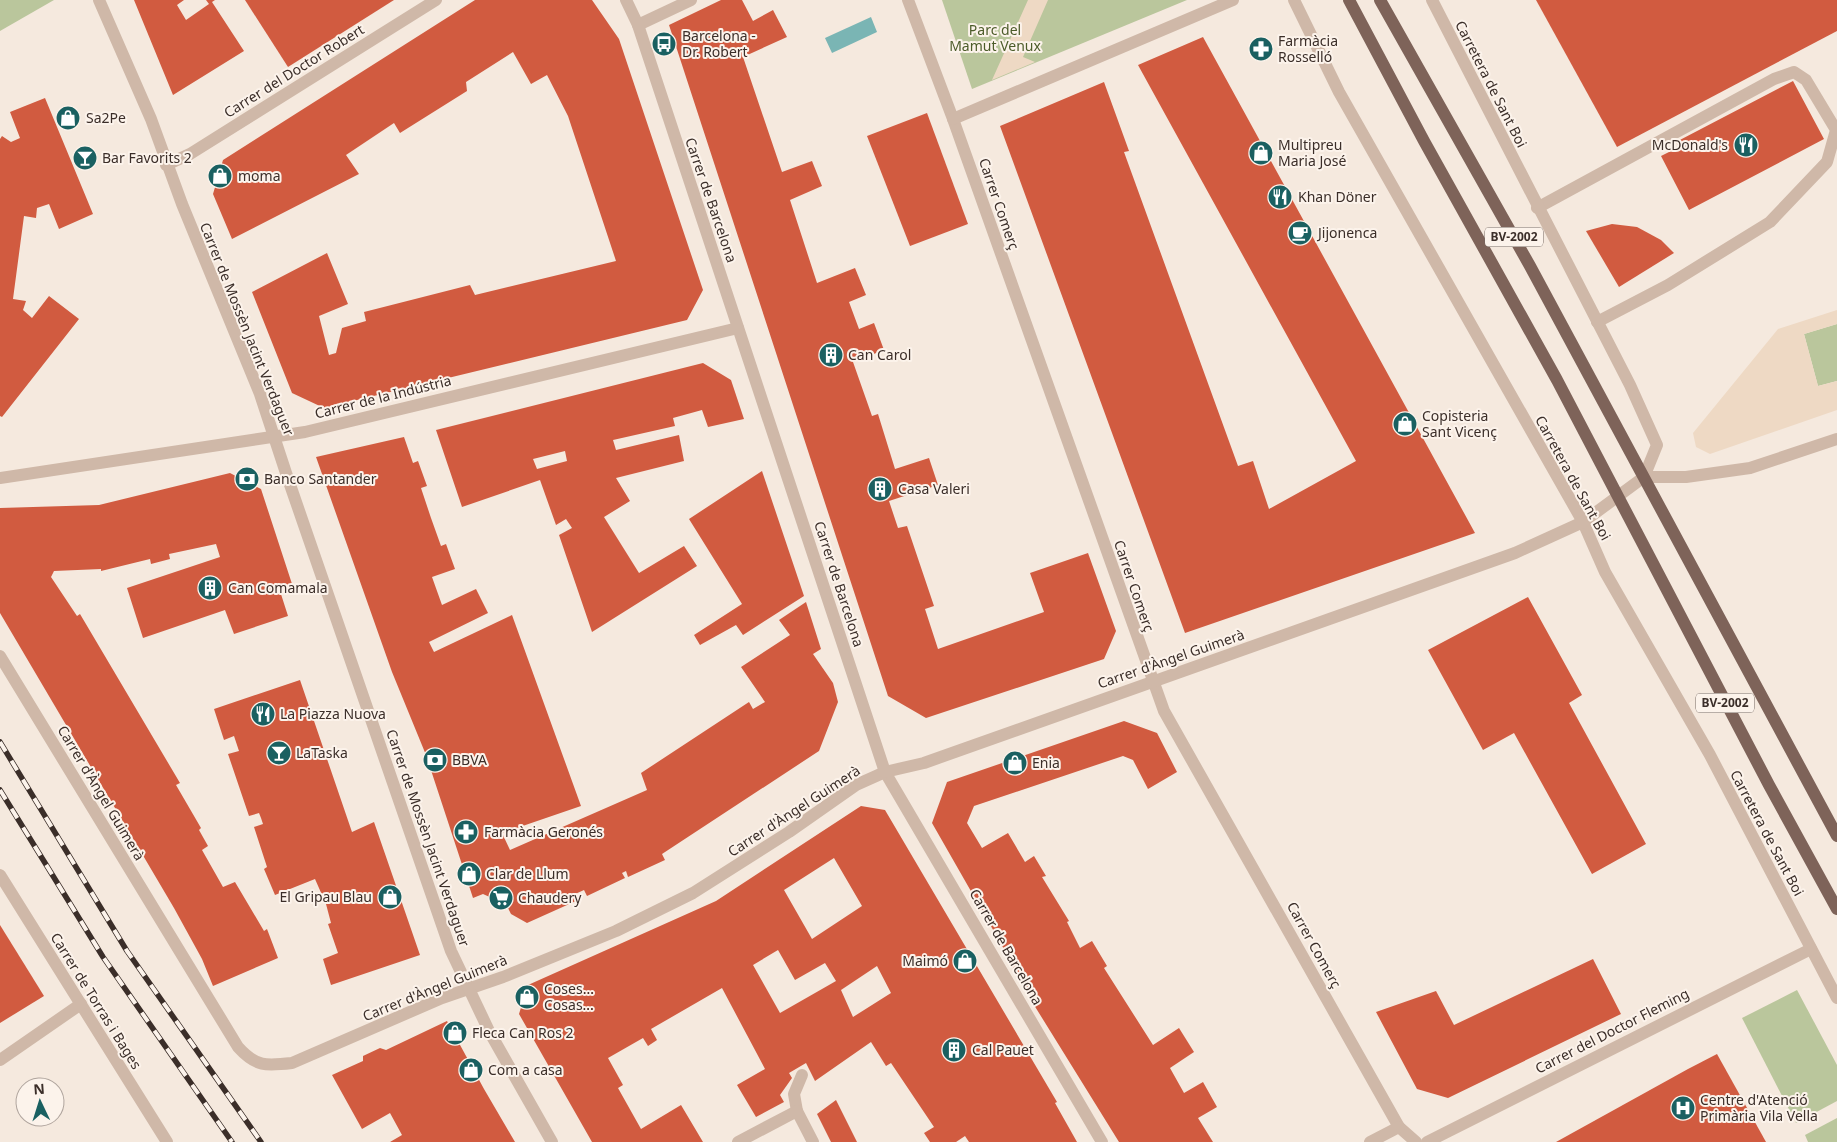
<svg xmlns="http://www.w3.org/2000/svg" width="1837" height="1142" viewBox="0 0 1837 1142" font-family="'Noto Sans',sans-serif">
  <rect width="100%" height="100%" fill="#f5e9de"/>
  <!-- green -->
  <g fill="#bac69c">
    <polygon points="0,0 54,0 0,31"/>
    <polygon points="942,0 1187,0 972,89"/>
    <polygon points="1837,324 1837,381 1818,386 1804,334"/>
    <polygon points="1797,990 1837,1065 1837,1101 1796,1123 1742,1018"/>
    <polygon points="1837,1118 1837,1142 1808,1142 1805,1135"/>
  </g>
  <!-- plaza -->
  <g fill="#eed9c4">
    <polygon points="1028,0 1048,0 1023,57 1035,62 992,80"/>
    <polygon points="1837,310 1837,324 1804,334 1818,386 1837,381 1837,410 1710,454 1696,447 1693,433 1778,329"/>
  </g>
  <!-- water -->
  <polygon fill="#7ab5b4" points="871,17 877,32 832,53 825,38"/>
  <!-- building -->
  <g fill="#d15b40" fill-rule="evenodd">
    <polygon points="134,0 184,0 177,5 186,20 209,4 206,0 215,0 212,2 244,51 173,95"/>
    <polygon points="245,0 394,0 288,67"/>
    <polygon points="475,0 592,0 619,39 703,290 687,320 324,408 292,393 252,292 327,253 348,304 319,316 329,355 336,353 342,328 366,321 364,312 470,285 475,295 616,261 568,116 547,75 531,84 513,52 466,82 467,91 400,133 394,123 346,155 359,174 232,239 213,194 223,160"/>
    <polygon points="721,0 742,0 753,21 773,10 787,37 743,57 782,172 812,161 822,186 790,200 817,283 855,268 866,295 849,302 859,329 874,323 884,350 853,362 872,416 878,414 895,469 929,458 938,485 889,501 898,528 907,526 934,606 925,609 938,649 1044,612 1030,573 1088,553 1116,631 1104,659 926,718 888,696 669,25"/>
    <polygon points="1536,0 1837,0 1837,31 1617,147"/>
    <polygon points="1203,37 1475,533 1185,633 1000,126 1104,82 1129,151 1124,152 1238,466 1253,461 1269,509 1356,461 1138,65"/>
    <polygon points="1793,81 1824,139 1689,210 1661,156 1679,147 1676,142"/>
    <polygon points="45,98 93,214 59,229 49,204 37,208 36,218 24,216 13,299 26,301 23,310 32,318 49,296 79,319 2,417 0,416 0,139 2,136 11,142 20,138 10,112"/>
    <polygon points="927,113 968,224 910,246 867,136"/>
    <polygon points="1612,224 1637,227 1661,240 1674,253 1619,287 1586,231"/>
    <path d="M703,363L731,380L744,419L708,427L702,410L673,418L675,426L613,440L616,450L679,435L684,461L616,478L630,501L604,517L639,573L684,546L697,566L592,632L559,535L572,528L566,519L556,525L540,480L462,507L436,430ZM565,451L567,461L537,469L533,459Z"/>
    <polygon points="404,437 413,463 418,461 427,486 421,488 431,518 441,546 446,544 455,569 432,577 442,605 476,589 488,613 429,642 434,652 512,615 581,806 502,833 510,850 647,790 641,773 749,702 753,709 765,702 741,667 790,635 779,620 806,602 821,649 813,654 833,683 838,702 819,751 662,854 665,860 628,877 626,871 622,873 625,878 587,896 584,890 573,895 576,901 527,923 511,914 506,904 498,908 494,899 483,894 473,898 426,755 392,672 316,457"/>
    <polygon points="762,471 804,596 743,635 736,625 700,645 694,635 742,604 689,519"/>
    <polygon points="230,473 261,489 293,587 280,591 288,616 234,634 225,610 143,638 127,588 220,557 216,544 169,554 170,559 151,564 150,559 101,571 101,569 54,571 51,577 77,616 80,614 180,783 176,785 201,828 199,830 208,846 202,850 223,887 235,882 264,931 267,929 278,958 213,986 202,959 174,908 0,613 0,508 99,505"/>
    <polygon points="1528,597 1582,695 1569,703 1646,844 1592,874 1514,733 1483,750 1428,650"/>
    <polygon points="300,680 352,832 374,822 420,955 331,985 323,959 338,953 328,924 331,923 326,904 315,879 275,895 264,869 267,867 254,827 263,824 261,818 259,813 249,816 228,754 239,751 234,736 224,740 214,709"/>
    <polygon points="1124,721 1157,733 1177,772 1148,789 1133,760 1123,756 974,806 967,823 982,848 1008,833 1025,862 1034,856 1046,876 1042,877 1069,921 1067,922 1080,948 1092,941 1107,966 1104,968 1153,1045 1179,1028 1194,1052 1170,1068 1184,1093 1203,1082 1217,1107 1198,1118 1213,1142 1119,1142 1021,984 1008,956 932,823 947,782"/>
    <path d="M861,806L885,810L1057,1102L1055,1103L1077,1142H969L965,1136L956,1142H930L924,1133L934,1127L891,1063L886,1066L871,1042L815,1081L806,1063L789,1073L792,1078L780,1095L784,1102L756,1117L737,1085L765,1069L722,988L651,1029L657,1040L648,1046L643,1038L608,1058L623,1085L618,1088L641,1129L681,1105L703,1142H592L519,1014L528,985L716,901ZM834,858L862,906L812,939L784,890ZM778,950L795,980L825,963L836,981L780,1013L753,965ZM877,966L891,993L853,1017L841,990Z"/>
    <polygon points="0,925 44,996 0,1023"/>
    <polygon points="1593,959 1621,1014 1448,1098 1417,1089 1376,1012 1436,991 1454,1025"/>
    <polygon points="447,1021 484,1089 515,1142 390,1142 402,1135 390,1113 362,1129 332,1075 363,1061 363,1056 380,1048 386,1050"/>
    <polygon points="1717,1054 1766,1142 1556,1142 1688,1069"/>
    <polygon points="836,1100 857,1142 831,1142 817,1114"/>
  </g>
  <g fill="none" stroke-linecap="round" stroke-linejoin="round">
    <!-- service -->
    <polyline stroke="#cfb8a8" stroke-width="12" points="1537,208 1774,79 1794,72 1806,80 1836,130 1827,162 1770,222 1668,285 1597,322"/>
    <!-- pedestrian -->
    <g stroke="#cfb8a8" stroke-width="12">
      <polyline points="885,772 1102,1142"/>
      <polyline points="797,1111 794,1094 802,1075"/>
      <polyline points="738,1142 797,1111 813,1142"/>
    </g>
    <!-- minor -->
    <g stroke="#cfb8a8" stroke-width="12">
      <polyline points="908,0 953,119 1164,711 1399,1127 1416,1142"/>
      <polyline points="1294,0 1339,92 1583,522 1605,572 1710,755 1837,998"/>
      <polyline points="1432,0 1630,385 1657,445 1644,477 1686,477 1750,468 1837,439"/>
      <polyline points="638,25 691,0"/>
      <polyline points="953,119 1233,0"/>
      <polyline points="166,165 190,154 436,0"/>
      <polyline points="0,478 305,432 738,328"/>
      <path d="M0,656L238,1047C256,1067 266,1066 292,1063L442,998L503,977L616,931L693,893L789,832L856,785L885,772"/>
      <polyline points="0,875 167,1142"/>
      <polyline points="0,1060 81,1004"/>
      <polyline points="1370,1142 1399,1127"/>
      <polyline points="1427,1142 1811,949"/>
    </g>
    <!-- tertiary -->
    <g stroke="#cfb8a8" stroke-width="12">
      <polyline points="99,0 151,119 182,204 260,394 286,473 451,951 489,1031 552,1142"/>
      <polyline points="626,0 638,25 885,772 924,763 1515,553 1583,522 1644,477"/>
    </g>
    <!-- primary -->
    <g stroke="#7e6359" stroke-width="12">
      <polyline points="1349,0 1424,141 1557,380 1769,785 1837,909"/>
      <polyline points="1380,0 1530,266 1837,836"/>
    </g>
    <defs>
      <g id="rail">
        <polyline points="0,742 127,951 261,1142"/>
        <polyline points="0,790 103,957 232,1142"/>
      </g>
    </defs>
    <!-- rail casing -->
    <use href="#rail" stroke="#3b2e29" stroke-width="5.5"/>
    <!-- rail -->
    <use href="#rail" stroke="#fcf3eb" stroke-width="4" stroke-dasharray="11" stroke-linecap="butt"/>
  </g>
  <!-- icons -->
  <defs>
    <symbol id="bus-disc" viewBox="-11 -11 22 22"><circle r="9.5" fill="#1a6061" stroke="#fcf3eb"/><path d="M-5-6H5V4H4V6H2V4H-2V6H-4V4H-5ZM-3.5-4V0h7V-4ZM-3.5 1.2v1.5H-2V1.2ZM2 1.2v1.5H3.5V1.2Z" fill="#fff"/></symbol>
    <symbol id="pharmacy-disc" viewBox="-11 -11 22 22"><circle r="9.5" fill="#1a6061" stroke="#fcf3eb"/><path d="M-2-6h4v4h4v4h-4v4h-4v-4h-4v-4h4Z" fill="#fff"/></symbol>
    <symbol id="shop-disc" viewBox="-11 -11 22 22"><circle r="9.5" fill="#1a6061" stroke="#fcf3eb"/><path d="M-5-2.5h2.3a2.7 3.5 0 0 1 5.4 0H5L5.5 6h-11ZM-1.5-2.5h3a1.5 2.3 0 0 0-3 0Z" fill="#fff"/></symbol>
    <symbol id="restaurant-disc" viewBox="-11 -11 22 22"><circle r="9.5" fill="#1a6061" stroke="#fcf3eb"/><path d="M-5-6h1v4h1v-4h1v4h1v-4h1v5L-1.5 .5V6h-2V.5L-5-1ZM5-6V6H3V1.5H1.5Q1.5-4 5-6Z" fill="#fff"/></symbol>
    <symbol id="bar-disc" viewBox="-11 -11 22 22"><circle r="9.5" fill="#1a6061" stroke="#fcf3eb"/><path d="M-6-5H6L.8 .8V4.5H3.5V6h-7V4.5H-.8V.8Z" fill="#fff"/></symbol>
    <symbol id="cafe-disc" viewBox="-11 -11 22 22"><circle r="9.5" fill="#1a6061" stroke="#fcf3eb"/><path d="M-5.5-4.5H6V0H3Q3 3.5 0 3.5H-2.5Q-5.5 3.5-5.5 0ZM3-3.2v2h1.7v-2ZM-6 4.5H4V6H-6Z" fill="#fff"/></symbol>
    <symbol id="building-disc" viewBox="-11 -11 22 22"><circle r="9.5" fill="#1a6061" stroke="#fcf3eb"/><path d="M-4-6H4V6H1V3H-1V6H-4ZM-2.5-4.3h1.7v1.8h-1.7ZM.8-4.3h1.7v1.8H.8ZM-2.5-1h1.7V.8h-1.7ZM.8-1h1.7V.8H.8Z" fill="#fff"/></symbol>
    <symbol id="bank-disc" viewBox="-11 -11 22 22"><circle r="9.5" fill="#1a6061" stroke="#fcf3eb"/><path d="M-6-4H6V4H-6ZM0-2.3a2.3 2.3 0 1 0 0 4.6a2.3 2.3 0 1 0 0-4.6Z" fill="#fff"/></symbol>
    <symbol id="supermarket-disc" viewBox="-11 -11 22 22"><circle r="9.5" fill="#1a6061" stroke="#fcf3eb"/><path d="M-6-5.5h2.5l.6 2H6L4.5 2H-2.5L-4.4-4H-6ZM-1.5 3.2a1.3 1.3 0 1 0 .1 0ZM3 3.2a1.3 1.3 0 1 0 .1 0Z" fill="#fff"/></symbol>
    <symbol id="hospital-disc" viewBox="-11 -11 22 22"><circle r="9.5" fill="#1a6061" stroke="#fcf3eb"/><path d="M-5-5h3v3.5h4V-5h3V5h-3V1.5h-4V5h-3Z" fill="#fff"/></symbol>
  </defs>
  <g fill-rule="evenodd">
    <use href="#bus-disc" x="650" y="30" width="28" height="28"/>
    <use href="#pharmacy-disc" x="1247" y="35" width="28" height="28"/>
    <use href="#shop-disc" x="54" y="104" width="28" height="28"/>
    <use href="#restaurant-disc" x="1732" y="131" width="28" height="28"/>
    <use href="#shop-disc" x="1247" y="139" width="28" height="28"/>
    <use href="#bar-disc" x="71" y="144" width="28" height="28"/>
    <use href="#shop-disc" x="206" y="162" width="28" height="28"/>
    <use href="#restaurant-disc" x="1266" y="183" width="28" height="28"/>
    <use href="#cafe-disc" x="1286" y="219" width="28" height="28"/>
    <use href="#building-disc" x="817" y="341" width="28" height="28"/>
    <use href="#shop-disc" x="1391" y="410" width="28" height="28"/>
    <use href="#bank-disc" x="233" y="465" width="28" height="28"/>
    <use href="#building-disc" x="866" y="475" width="28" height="28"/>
    <use href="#building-disc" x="196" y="574" width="28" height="28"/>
    <use href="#restaurant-disc" x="249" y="700" width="28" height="28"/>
    <use href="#bar-disc" x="265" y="739" width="28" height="28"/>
    <use href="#bank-disc" x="421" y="746" width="28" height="28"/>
    <use href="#shop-disc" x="1001" y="749" width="28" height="28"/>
    <use href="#pharmacy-disc" x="452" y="818" width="28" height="28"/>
    <use href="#shop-disc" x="455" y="860" width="28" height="28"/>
    <use href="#shop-disc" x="376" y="883" width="28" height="28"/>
    <use href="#supermarket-disc" x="487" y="884" width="28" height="28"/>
    <use href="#shop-disc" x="951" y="947" width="28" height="28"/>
    <use href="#shop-disc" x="513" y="983" width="28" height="28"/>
    <use href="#shop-disc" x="441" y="1019" width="28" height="28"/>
    <use href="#building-disc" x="940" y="1036" width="28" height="28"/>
    <use href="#shop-disc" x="457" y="1056" width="28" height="28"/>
    <use href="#hospital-disc" x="1669" y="1094" width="28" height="28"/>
  </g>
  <g text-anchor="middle" stroke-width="4" stroke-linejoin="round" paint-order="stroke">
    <!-- shield labels -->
    <g fill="#fcf3eb" stroke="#756963" stroke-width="1">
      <rect x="1485" y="227.5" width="58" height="19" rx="4"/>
      <rect x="1696" y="693.5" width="58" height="19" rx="4"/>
    </g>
    <g font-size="12" font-weight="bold" fill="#3b2e29">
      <text x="1514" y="241">BV-2002</text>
      <text x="1725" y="707">BV-2002</text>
    </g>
    <!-- park labels -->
    <g font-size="14" fill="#4c5c2a" stroke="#fcf3eb">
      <text x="995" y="35">Parc del<tspan x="995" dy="16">Mamut Venux</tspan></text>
    </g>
    <!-- poi labels -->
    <g font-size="14" fill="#3b2e29" stroke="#fcf3eb" text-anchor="start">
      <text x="682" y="41">Barcelona -<tspan x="682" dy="16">Dr. Robert</tspan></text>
      <text x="1278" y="46">Farmàcia<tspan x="1278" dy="16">Rosselló</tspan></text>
      <text x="86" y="123">Sa2Pe</text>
      <text x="1278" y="150">Multipreu<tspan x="1278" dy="16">Maria José</tspan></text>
      <text x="1728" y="150" text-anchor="end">McDonald's</text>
      <text x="102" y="163">Bar Favorits 2</text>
      <text x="238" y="181">moma</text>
      <text x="1298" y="202">Khan Döner</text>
      <text x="1318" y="238">Jijonenca</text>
      <text x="848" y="360">Can Carol</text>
      <text x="1422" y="421">Copisteria<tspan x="1422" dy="16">Sant Vicenç</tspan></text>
      <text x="264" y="484">Banco Santander</text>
      <text x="898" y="494">Casa Valeri</text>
      <text x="228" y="593">Can Comamala</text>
      <text x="280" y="719">La Piazza Nuova</text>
      <text x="296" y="758">LaTaska</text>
      <text x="452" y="765">BBVA</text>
      <text x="1032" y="768">Enia</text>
      <text x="484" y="837">Farmàcia Geronés</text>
      <text x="486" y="879">Clar de Llum</text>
      <text x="372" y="902" text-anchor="end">El Gripau Blau</text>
      <text x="518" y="903">Chaudery</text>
      <text x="948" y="966" text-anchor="end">Maimó</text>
      <text x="544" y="994">Coses...<tspan x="544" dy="16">Cosas...</tspan></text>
      <text x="472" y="1038">Fleca Can Ros 2</text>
      <text x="972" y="1055">Cal Pauet</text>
      <text x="488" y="1075">Com a casa</text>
      <text x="1700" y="1105">Centre d'Atenció<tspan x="1700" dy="16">Primària Vila Vella</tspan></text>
    </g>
    <!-- street labels -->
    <g font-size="14" fill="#3b2e29" stroke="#fcf3eb">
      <text transform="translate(294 71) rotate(-32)" y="5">Carrer del Doctor Robert</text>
      <text transform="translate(1491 84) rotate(63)" y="5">Carretera de Sant Boi</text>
      <text transform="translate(711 200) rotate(71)" y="5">Carrer de Barcelona</text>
      <text transform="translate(999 204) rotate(71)" y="5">Carrer Comerç</text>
      <text transform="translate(247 329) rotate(68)" y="5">Carrer de Mossèn Jacint Verdaguer</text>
      <text transform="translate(383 397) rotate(-14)" y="5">Carrer de la Indústria</text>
      <text transform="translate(1573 478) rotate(61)" y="5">Carretera de Sant Boi</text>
      <text transform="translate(839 584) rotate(72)" y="5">Carrer de Barcelona</text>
      <text transform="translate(1134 586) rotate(71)" y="5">Carrer Comerç</text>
      <text transform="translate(1171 659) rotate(-19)" y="5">Carrer d'Àngel Guimerà</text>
      <text transform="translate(101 793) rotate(59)" y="5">Carrer d'Àngel Guimerà</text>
      <text transform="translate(794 811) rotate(-33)" y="5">Carrer d'Àngel Guimerà</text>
      <text transform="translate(1767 833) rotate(62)" y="5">Carretera de Sant Boi</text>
      <text transform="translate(428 838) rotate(71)" y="5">Carrer de Mossèn Jacint Verdaguer</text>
      <text transform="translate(1314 945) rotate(61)" y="5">Carrer Comerç</text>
      <text transform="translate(1006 947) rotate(60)" y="5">Carrer de Barcelona</text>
      <text transform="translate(435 988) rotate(-22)" y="5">Carrer d'Àngel Guimerà</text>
      <text transform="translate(96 1001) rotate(58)" y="5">Carrer de Torras i Bages</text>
      <text transform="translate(1612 1031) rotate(-27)" y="5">Carrer del Doctor Fleming</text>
    </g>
  </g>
  <!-- north arrow -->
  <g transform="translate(40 1102) rotate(356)"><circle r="24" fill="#fcf3eb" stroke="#afa49d"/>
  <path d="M0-4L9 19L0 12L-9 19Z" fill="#1a6061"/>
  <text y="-8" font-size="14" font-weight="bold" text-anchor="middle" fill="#3b2e29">N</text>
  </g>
</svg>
